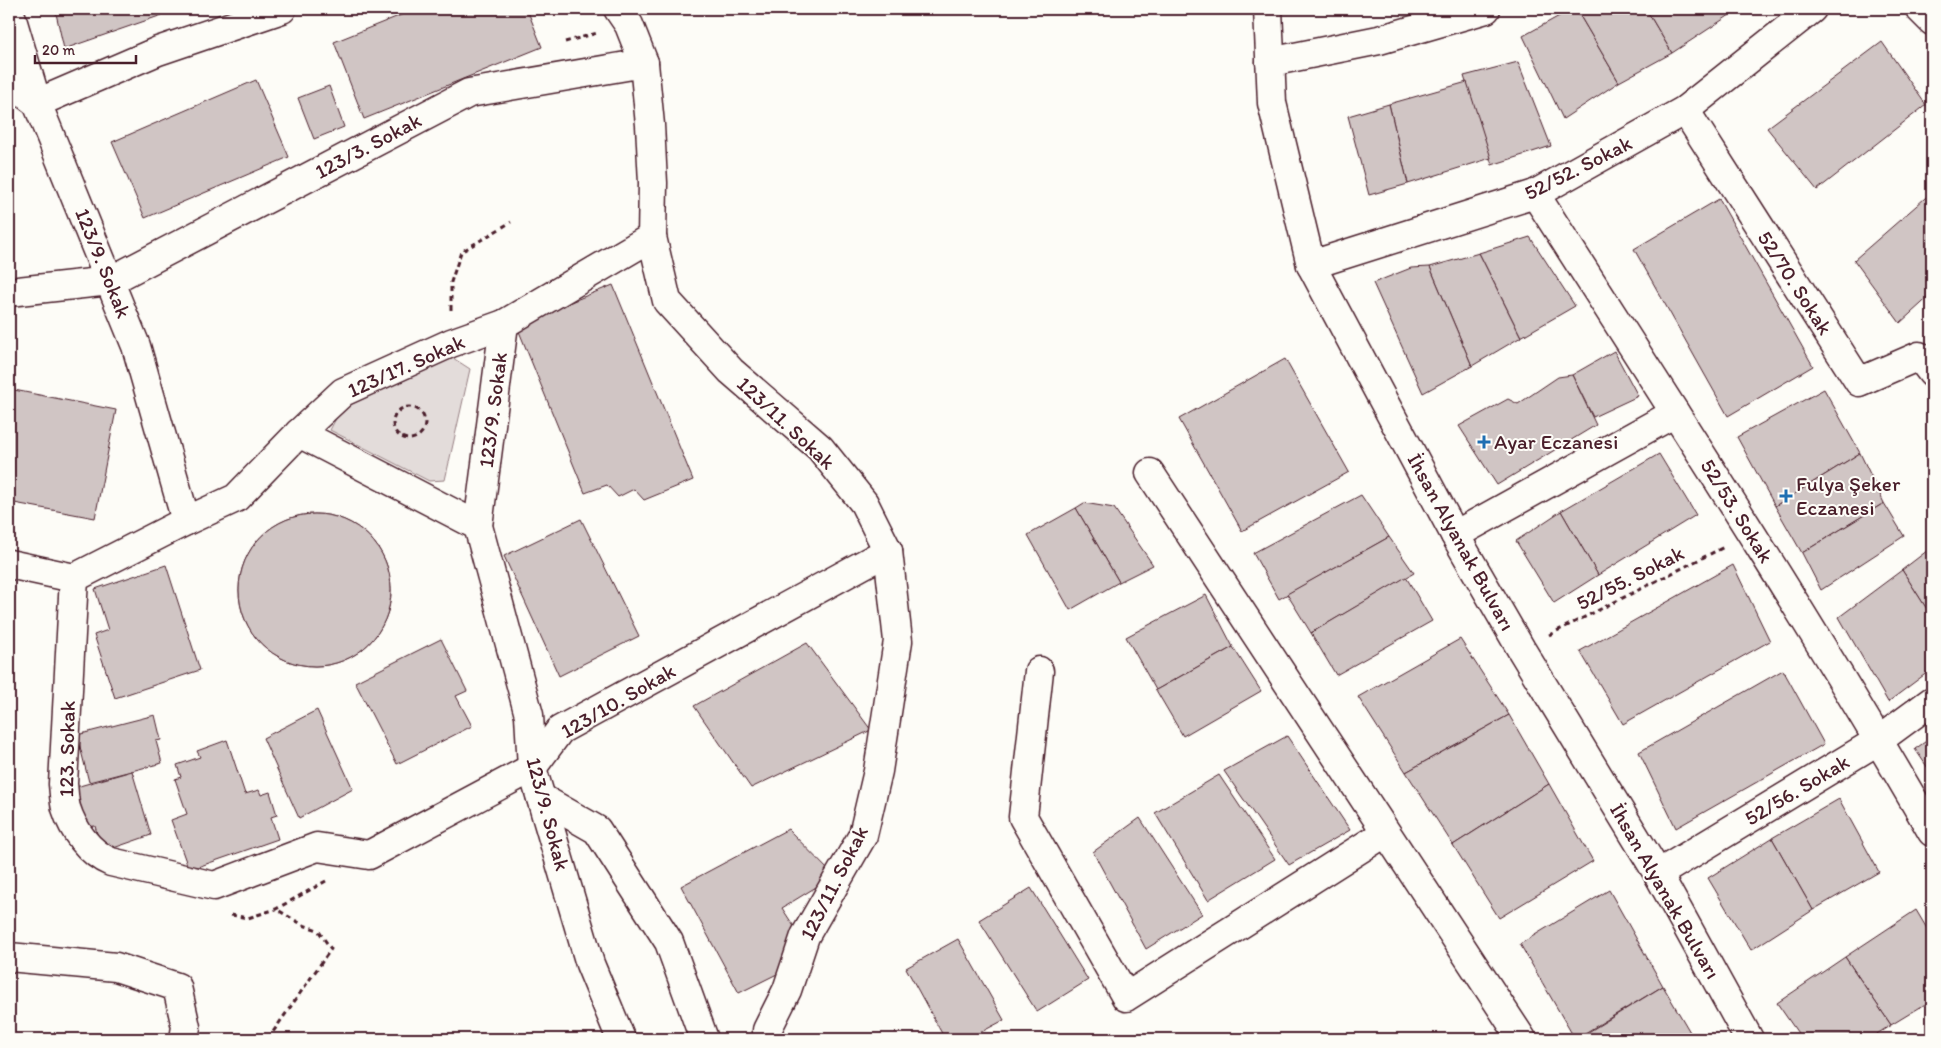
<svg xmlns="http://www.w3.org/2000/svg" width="1941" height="1048" viewBox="0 0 1941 1048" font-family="Itim,sans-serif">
  <rect width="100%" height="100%" fill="#fdfcf7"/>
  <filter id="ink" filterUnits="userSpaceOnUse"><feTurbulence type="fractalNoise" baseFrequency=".02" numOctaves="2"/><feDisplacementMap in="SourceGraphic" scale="10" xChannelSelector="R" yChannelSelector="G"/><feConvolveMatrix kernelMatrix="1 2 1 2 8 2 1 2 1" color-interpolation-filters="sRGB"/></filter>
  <g filter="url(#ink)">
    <!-- green -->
    <polygon fill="#e3dcda" stroke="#967e82" points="453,358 470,369 445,480 429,481 330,430 341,409"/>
    <!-- building -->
    <g fill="#d0c5c4" stroke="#4a1f2b">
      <polygon points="55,9 161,9 162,15 64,49"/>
      <polygon points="416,9 527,9 542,47 364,119 334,42"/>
      <polygon points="1572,9 1576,9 1619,82 1563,119 1523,36"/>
      <polygon points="1576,9 1646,9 1672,53 1619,82"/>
      <polygon points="1646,9 1739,9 1672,53"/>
      <polygon points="1882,42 1926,105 1817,190 1767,128"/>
      <polygon points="1518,62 1551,146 1492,165 1464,76"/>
      <polygon points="256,80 289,157 145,218 112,142"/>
      <polygon points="1467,82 1491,158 1408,184 1389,104"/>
      <polygon points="329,86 344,127 314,139 298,98"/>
      <polygon points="1389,104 1408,184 1369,195 1348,116"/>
      <polygon points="1932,192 1932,294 1900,323 1854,260"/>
      <polygon points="1719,199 1813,366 1728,416 1634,249"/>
      <polygon points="1530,237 1575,306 1521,337 1479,253"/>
      <polygon points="1479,253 1521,337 1472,366 1430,267"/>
      <polygon points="1430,267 1472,366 1423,393 1373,283 1411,268"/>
      <polygon points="613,285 693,480 644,500 634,489 618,497 607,485 585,493 516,324"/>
      <polygon points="1614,351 1638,396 1593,417 1572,375"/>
      <polygon points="1285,359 1349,472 1242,531 1179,419"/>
      <polygon points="1572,375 1596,425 1497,485 1459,426 1508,399 1518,404 1558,377"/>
      <polygon points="9,389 116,410 95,518 9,502"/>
      <polygon points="1824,389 1860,453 1775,506 1737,437"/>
      <polygon points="1860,453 1884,503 1802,553 1775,506"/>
      <polygon points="1659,454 1696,515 1598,575 1561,511"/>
      <polygon points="1361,495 1389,537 1279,599 1253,553"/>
      <polygon points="1084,503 1114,508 1153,565 1119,582 1076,508"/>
      <polygon points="1884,503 1904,536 1821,590 1802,553"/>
      <polygon points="1076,508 1119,582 1070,610 1028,535"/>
      <polygon points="1561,511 1598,575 1554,603 1516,541"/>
      <circle cx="315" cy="590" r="76"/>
      <circle cx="315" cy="590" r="76"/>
      <polygon points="581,519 639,636 559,676 504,556"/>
      <polygon points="1389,537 1414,573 1311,633 1287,594"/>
      <polygon points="1932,547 1932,617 1902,570"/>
      <polygon points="166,565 200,670 115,698 94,635 108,630 95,589"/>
      <polygon points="1733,565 1770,641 1623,724 1580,651"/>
      <polygon points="1902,570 1932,617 1932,669 1888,702 1839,617"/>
      <polygon points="1406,577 1432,621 1336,675 1311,633"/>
      <polygon points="1206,595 1233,647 1156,690 1126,637"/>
      <polygon points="441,639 467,691 456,696 472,726 397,764 355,682"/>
      <polygon points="1460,639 1509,715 1406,772 1358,697"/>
      <polygon points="807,643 871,730 751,788 694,706"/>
      <polygon points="1233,647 1261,691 1183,736 1156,690"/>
      <polygon points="1783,670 1824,744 1676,828 1639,752"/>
      <polygon points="317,710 353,789 299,818 263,738"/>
      <polygon points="155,715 161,740 156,741 162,763 89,782 77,735"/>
      <polygon points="1509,715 1549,784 1453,845 1406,772"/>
      <polygon points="1287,736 1350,830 1289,865 1224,771"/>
      <polygon points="1932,737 1932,774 1915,749"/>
      <polygon points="227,740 245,794 259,790 261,795 270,792 277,815 271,817 278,839 189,870 171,820 187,814 175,779 181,777 177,765 200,757 197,751"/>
      <polygon points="132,771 151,835 102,852 95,826 86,827 76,787"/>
      <polygon points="1219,775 1275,859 1208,900 1155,813"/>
      <polygon points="1549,784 1593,861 1499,918 1453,845"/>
      <polygon points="1839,799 1879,872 1813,910 1772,838"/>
      <polygon points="1140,818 1202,914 1146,949 1093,852"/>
      <polygon points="788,829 834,876 782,908 795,928 789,968 739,993 681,886"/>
      <polygon points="1772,838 1813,910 1751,950 1708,878"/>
      <polygon points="1031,888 1088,980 1037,1012 979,920"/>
      <polygon points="1609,890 1663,986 1575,1039 1520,944"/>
      <polygon points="1916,910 1932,937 1932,1000 1891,1025 1845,957"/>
      <polygon points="958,939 1004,1020 968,1039 945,1039 906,968"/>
      <polygon points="1845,957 1891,1025 1869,1039 1802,1039 1777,1003"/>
      <polygon points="1663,986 1694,1039 1577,1039"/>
    </g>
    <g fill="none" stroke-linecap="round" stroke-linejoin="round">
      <defs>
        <g id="minor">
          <polyline points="9,9 37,103 136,346 186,521"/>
          <polyline points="618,9 629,25 644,63 650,125 653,183 652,237 667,301 731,371 820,448 864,503 888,551 898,641 878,771 863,835 805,936 787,990 767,1030 767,1039"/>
          <polyline points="1920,9 1932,21"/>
          <polyline points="1270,62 1379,40 1486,9"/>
          <polyline points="9,82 37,103"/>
          <polyline points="37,103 158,51 282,9"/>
          <polyline points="1685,110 1859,382 1919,356 1932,373"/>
          <path d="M1535,194C1670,405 1807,615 1932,832"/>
          <polyline points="1311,265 1535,194 1685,110 1812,9"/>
          <polyline points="9,292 110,281 469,93 644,63"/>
          <polyline points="504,324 478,526 529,715 532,768 590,964 621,1039"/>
          <polyline points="299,433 478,526"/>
          <polyline points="1150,473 1522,1039"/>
          <polyline points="1455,535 1675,413"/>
          <polyline points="9,564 74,578"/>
          <path d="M74,578L63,784C64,792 64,801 66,808C73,830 89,853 111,862L214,886L317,847L369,855L532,768L560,730L888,551"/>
          <polyline points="74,578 186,521 236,498 299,433 343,392 451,343 504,324 652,237"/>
          <polyline points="1039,671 1023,817 1126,997 1385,833"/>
          <polyline points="541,798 597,830 669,942 704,1039"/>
          <polyline points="1658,874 1879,740 1932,701"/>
          <polyline points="9,957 116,967 177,987 186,1027 184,1039"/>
        </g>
        <polyline id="major" points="1268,9 1272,103 1311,265 1455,535 1521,649 1658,874 1749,1039"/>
      </defs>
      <!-- minor casing -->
      <use href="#minor" stroke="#4a1f2b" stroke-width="31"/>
      <!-- major casing -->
      <use href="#major" stroke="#4a1f2b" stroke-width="31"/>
      <!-- path -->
      <g stroke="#4a1f2b" stroke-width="3" stroke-dasharray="5 4" stroke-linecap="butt">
        <polyline points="565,42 597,33"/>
        <polyline points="451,310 451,282 461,252 511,222"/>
        <circle cx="409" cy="423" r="16"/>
        <polyline points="1549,635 1724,547"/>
        <polyline points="231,915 248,918 276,909 326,881"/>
        <polyline points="268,1039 331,949 318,930 303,925 276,909"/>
      </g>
      <!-- minor -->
      <use href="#minor" stroke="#fdfcf7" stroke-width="28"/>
      <!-- major -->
      <use href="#major" stroke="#fdfcf7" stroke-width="28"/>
    </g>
  </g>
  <!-- markers -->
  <g fill="#1f6fb2" stroke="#fdfcf7" stroke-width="2">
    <path d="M1481.5 434.5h5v5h5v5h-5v5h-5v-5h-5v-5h5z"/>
    <path d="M1783.5 488.5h5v5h5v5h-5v5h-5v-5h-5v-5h5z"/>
  </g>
  <g text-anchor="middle" stroke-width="4" stroke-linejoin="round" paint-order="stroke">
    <!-- street labels -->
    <g font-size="21" fill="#4a1f2b" stroke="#fdfcf7">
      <text transform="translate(368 146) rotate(-28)" y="7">123/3. Sokak</text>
      <text transform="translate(1578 168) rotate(-27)" y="7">52/52. Sokak</text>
      <text transform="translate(103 263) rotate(68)" y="7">123/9. Sokak</text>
      <text transform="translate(1795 283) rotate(57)" y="7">52/70. Sokak</text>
      <text transform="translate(406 366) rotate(-24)" y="7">123/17. Sokak</text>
      <text transform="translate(493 410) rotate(-83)" y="7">123/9. Sokak</text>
      <text transform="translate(786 423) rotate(43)" y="7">123/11. Sokak</text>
      <text transform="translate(1737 511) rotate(58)" y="7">52/53. Sokak</text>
      <text transform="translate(1461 542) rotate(61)" y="7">İhsan Alyanak Bulvarı</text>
      <text transform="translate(1630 578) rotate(-27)" y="7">52/55. Sokak</text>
      <text transform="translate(618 701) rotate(-30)" y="7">123/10. Sokak</text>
      <text transform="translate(67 749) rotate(-89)" y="7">123. Sokak</text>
      <text transform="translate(1797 790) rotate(-31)" y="7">52/56. Sokak</text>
      <text transform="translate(548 814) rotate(75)" y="7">123/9. Sokak</text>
      <text transform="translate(834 883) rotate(-63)" y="7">123/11. Sokak</text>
      <text transform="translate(1665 891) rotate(60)" y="7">İhsan Alyanak Bulvarı</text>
    </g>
    <!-- poi labels -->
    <g font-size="21" fill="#4a1f2b" stroke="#fdfcf7" text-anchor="start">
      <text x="1494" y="449">Ayar Eczanesi</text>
      <text x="1796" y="491">Fulya Şeker<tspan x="1796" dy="24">Eczanesi</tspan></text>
    </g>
  </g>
  <!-- margin -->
  <rect width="1941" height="1048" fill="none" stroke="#fdfcf7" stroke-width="30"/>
  <rect x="15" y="15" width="1911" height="1018" fill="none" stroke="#4a1f2b" stroke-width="2" filter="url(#ink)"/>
  <!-- scale -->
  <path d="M35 55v8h101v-8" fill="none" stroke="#4a1f2b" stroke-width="2.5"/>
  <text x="42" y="55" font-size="15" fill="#4a1f2b" stroke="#fdfcf7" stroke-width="4" paint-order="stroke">20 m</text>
</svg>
